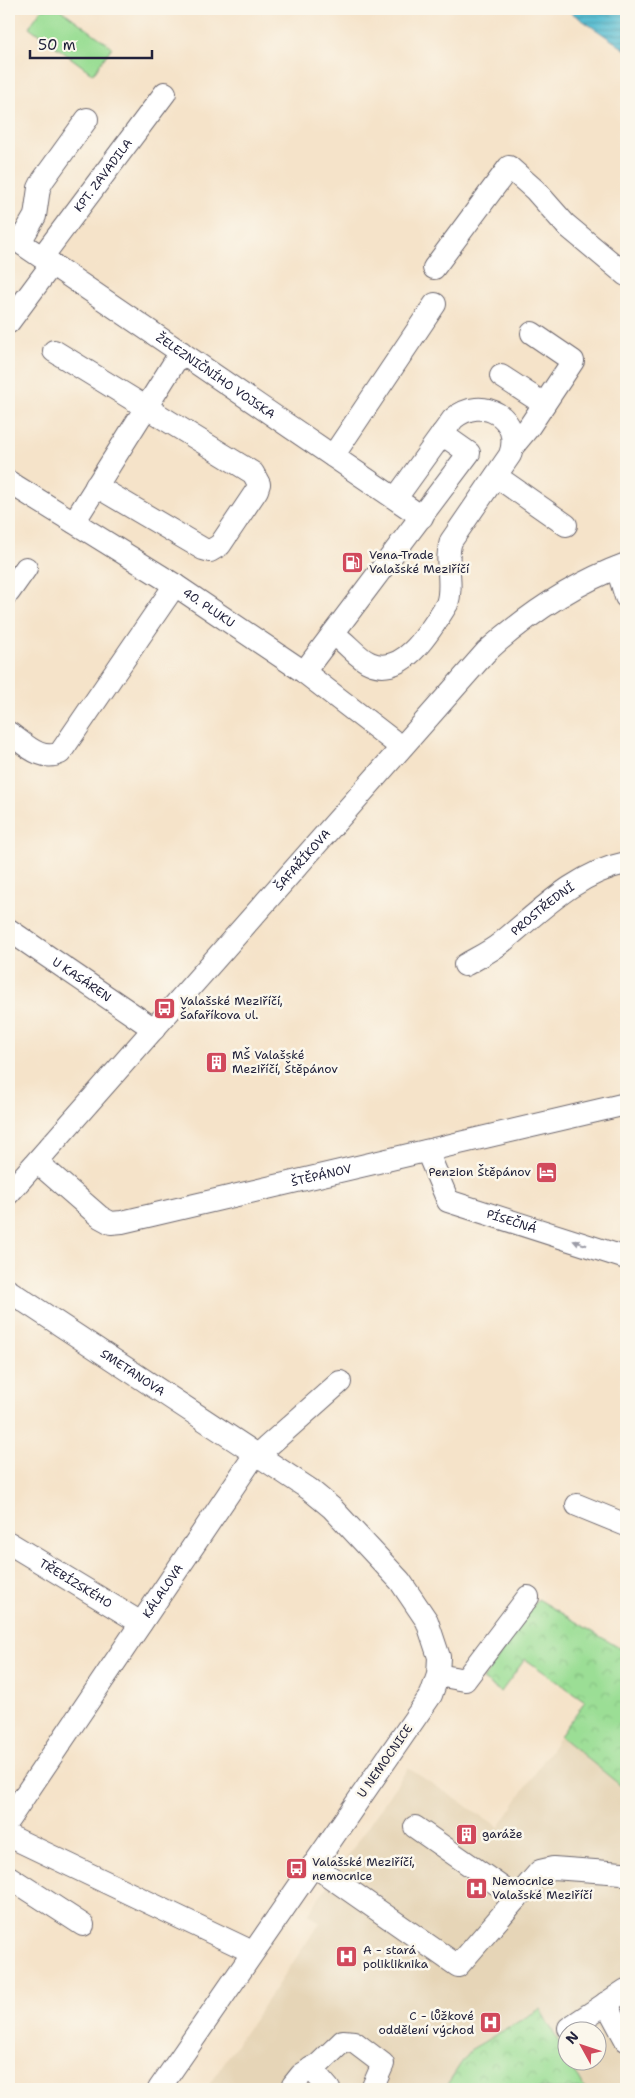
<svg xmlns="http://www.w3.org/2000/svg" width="635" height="2098" viewBox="0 0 635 2098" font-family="'Shantell Sans',sans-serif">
  <defs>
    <pattern id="park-crowns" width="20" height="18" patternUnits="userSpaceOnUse" patternTransform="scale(1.25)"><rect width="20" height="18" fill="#9bde95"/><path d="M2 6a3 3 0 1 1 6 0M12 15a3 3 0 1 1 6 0" fill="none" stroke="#85be81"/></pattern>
    <pattern id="water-rules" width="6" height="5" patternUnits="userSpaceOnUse" patternTransform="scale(1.25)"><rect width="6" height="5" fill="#52bbd0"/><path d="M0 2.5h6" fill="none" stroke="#4498aa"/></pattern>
  </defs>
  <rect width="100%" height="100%" fill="#fbf7ec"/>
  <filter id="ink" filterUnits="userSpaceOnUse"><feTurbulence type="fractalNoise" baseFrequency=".02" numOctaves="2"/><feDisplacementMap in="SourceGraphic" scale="10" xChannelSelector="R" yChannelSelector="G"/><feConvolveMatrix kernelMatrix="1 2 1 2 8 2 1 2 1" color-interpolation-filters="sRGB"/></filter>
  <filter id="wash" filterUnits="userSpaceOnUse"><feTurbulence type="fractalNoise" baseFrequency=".0096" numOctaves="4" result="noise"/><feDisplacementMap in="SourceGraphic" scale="20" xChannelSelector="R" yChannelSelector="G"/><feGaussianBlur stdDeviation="1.12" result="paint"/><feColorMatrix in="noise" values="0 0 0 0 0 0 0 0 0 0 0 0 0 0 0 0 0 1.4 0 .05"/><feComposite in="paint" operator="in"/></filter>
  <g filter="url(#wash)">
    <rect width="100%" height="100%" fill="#f5e3c9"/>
    <!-- built -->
    <path fill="#e6d5b7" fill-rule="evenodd" d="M560,1736L626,1790V2089H206L320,1923L308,1914L408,1768L499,1827ZM568,2030H598V2060H568Z"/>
    <!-- green -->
    <polygon fill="#9bde95" stroke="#5e8068" points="42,9 60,9 112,47 93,74 29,27"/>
    <!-- park -->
    <g fill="url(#park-crowns)" stroke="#5e8068">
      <polygon points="538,1599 626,1652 626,1790 560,1736 585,1701 525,1659 501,1692 483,1680"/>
      <polygon points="540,2009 585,2089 444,2089 470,2050"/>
    </g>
    <!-- water -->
    <polygon fill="url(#water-rules)" stroke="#3a6e86" points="566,9 626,9 626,50"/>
  </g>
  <g filter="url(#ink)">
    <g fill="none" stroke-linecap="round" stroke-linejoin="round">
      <defs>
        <g id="minor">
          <path id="s1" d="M9,235L422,517"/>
          <polyline points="20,242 35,216 39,188 43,180 87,119"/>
          <path id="s2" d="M42,257L165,93"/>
          <polyline points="434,268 509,167 535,190 565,224 626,275"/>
          <polyline points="9,322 52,264"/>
          <polyline points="54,351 253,473 259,484 257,490 220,545 210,551 203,549 96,486"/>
          <polyline points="501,376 544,404"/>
          <polyline points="514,445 529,427 573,361 532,333"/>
          <polyline points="333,456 435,304"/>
          <polyline points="496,476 566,525"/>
          <path id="s3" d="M9,482L175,585L304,672L401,747"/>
          <polyline points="74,522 181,352"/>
          <polyline points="617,568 626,597"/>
          <polyline points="9,592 26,568"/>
          <path d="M333,634C347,642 357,658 370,663C404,678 432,628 447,604C454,584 444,562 451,541L510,455C523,418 482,394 453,419L396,498"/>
          <polyline points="304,672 469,453 442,434"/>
          <path d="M9,733C25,744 41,762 60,753L175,585"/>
          <path id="s4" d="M9,930L154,1029"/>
          <path id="s5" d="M465,965C477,958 490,952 501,943C539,912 576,873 626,863"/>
          <path id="s6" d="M427,1151L448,1201L626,1258"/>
          <path id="s7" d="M37,1162L100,1217L111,1223L122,1222L626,1104"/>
          <path id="s8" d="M9,1193L486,652C528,614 572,584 626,564"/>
          <path id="s9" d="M9,1291L309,1489L332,1508L400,1581L427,1621L439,1657L438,1675L431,1695L159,2089"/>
          <polyline points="577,1505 626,1525"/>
          <path id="s10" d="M9,1543L141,1623"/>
          <polyline points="438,1675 465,1680 528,1597"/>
          <path id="s11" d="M9,1819L250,1462L340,1382"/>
          <polyline points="415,1827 517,1898"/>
          <polyline points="9,1836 244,1948"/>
          <polyline points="313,1865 458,1966 540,1871 553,1868 622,1873 626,1875"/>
          <polyline points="9,1877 83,1925"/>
          <polyline points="606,2003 626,2040"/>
          <polyline points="569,2028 626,1990"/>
          <polyline points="311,2068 329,2089"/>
          <polyline points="293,2085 301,2075 319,2064 343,2041 354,2042 383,2064 372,2089"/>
        </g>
      </defs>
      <!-- minor casing -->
      <use href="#minor" stroke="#6c666d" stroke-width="24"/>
      <!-- minor -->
      <use href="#minor" stroke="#fff" stroke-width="22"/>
    </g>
    <!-- one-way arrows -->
    <defs><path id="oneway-solid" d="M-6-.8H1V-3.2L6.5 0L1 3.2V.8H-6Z" transform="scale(1.25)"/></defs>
    <use fill="#9c9ca7" href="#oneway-solid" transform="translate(580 1243) rotate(-162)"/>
  </g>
  <!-- icons -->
  <defs>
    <symbol id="fuel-square" viewBox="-11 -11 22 22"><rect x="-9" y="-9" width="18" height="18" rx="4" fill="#d1495b" stroke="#fbf7ec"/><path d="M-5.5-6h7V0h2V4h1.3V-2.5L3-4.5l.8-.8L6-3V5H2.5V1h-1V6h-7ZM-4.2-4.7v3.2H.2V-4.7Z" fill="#fff"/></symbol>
    <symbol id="bus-square" viewBox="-11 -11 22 22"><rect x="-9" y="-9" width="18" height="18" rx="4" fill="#d1495b" stroke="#fbf7ec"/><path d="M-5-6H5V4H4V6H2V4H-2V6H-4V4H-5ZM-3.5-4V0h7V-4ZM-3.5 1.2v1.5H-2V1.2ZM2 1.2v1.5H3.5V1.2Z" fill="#fff"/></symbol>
    <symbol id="building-square" viewBox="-11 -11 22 22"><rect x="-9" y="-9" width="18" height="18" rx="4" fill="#d1495b" stroke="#fbf7ec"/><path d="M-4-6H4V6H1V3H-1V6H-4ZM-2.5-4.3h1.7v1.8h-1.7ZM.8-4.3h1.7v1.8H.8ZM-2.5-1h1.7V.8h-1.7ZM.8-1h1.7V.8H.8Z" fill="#fff"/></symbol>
    <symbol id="hotel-square" viewBox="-11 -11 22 22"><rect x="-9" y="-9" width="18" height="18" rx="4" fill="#d1495b" stroke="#fbf7ec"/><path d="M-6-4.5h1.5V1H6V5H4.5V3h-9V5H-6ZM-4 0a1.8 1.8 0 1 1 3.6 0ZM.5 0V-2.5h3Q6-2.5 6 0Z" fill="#fff"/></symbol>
    <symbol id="hospital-square" viewBox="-11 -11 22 22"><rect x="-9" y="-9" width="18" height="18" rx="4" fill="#d1495b" stroke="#fbf7ec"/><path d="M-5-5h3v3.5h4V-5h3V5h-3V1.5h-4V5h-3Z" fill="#fff"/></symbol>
  </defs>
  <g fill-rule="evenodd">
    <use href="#fuel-square" x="340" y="550" width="25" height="25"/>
    <use href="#bus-square" x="152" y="996" width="25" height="25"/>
    <use href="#building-square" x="204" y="1050" width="25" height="25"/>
    <use href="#hotel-square" x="534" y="1160" width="25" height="25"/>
    <use href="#building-square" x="454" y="1822" width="25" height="25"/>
    <use href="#bus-square" x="284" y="1856" width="25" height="25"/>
    <use href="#hospital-square" x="464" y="1876" width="25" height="25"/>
    <use href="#hospital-square" x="334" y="1944" width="25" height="25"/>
    <use href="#hospital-square" x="478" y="2010" width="25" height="25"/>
  </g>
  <g text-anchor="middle" stroke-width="5" stroke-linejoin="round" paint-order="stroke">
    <!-- street labels -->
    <g font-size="12" fill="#22223b" stroke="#fbf7ec">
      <text dy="4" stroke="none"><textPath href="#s2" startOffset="102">KPT. ZAVADILA</textPath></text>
      <text dy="4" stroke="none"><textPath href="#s1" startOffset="250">ŽELEZNIČNÍHO VOJSKA</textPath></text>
      <text dy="4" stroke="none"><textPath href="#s3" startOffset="236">40. PLUKU</textPath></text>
      <text dy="4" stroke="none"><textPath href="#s8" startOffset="444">ŠAFAŘÍKOVA</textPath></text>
      <text dy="4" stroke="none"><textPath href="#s5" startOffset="96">PROSTŘEDNÍ</textPath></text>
      <text dy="4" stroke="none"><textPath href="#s4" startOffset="88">U KASÁREN</textPath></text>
      <text dy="4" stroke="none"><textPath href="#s7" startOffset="312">ŠTĚPÁNOV</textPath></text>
      <text dy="4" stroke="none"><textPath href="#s6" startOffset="121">PÍSEČNÁ</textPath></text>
      <text dy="4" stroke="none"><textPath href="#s9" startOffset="148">SMETANOVA</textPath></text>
      <text dy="4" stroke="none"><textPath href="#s10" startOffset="78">TŘEBÍZSKÉHO</textPath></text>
      <text dy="4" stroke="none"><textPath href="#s11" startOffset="275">KÁLALOVA</textPath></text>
      <text transform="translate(385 1761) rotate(-55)" y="4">U NEMOCNICE</text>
    </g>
    <!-- poi labels -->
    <g font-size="12" fill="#22223b" stroke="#fbf7ec" text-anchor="start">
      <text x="369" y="559">Vena-Trade<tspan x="369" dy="14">Valašské Meziříčí</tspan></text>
      <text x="180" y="1005">Valašské Meziříčí,<tspan x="180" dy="14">Šafaříkova ul.</tspan></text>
      <text x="232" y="1059">MŠ Valašské<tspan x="232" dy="14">Meziříčí, Štěpánov</tspan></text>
      <text x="531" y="1176" text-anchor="end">Penzion Štěpánov</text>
      <text x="482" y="1838">garáže</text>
      <text x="312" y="1866">Valašské Meziříčí,<tspan x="312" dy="14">nemocnice</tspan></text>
      <text x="492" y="1885">Nemocnice<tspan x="492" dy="14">Valašské Meziříčí</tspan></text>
      <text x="363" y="1954">A - stará<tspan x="363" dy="14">polikliknika</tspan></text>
      <text x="474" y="2020" text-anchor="end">C - lůžkové<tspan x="474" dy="14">oddělení východ</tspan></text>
    </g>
  </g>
  <!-- margin -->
  <rect width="635" height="2098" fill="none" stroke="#fbf7ec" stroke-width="30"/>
  <!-- north arrow -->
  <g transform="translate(582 2046) rotate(310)"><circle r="24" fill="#fbf7ec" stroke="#a4a2a5"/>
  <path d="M0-4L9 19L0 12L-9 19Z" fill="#d1495b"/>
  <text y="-8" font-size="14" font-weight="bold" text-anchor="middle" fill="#22223b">N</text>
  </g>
  <!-- scale -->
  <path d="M30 50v8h122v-8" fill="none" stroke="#22223b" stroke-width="2.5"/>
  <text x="38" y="50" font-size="15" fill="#22223b" stroke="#fbf7ec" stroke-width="4" paint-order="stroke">50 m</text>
</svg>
